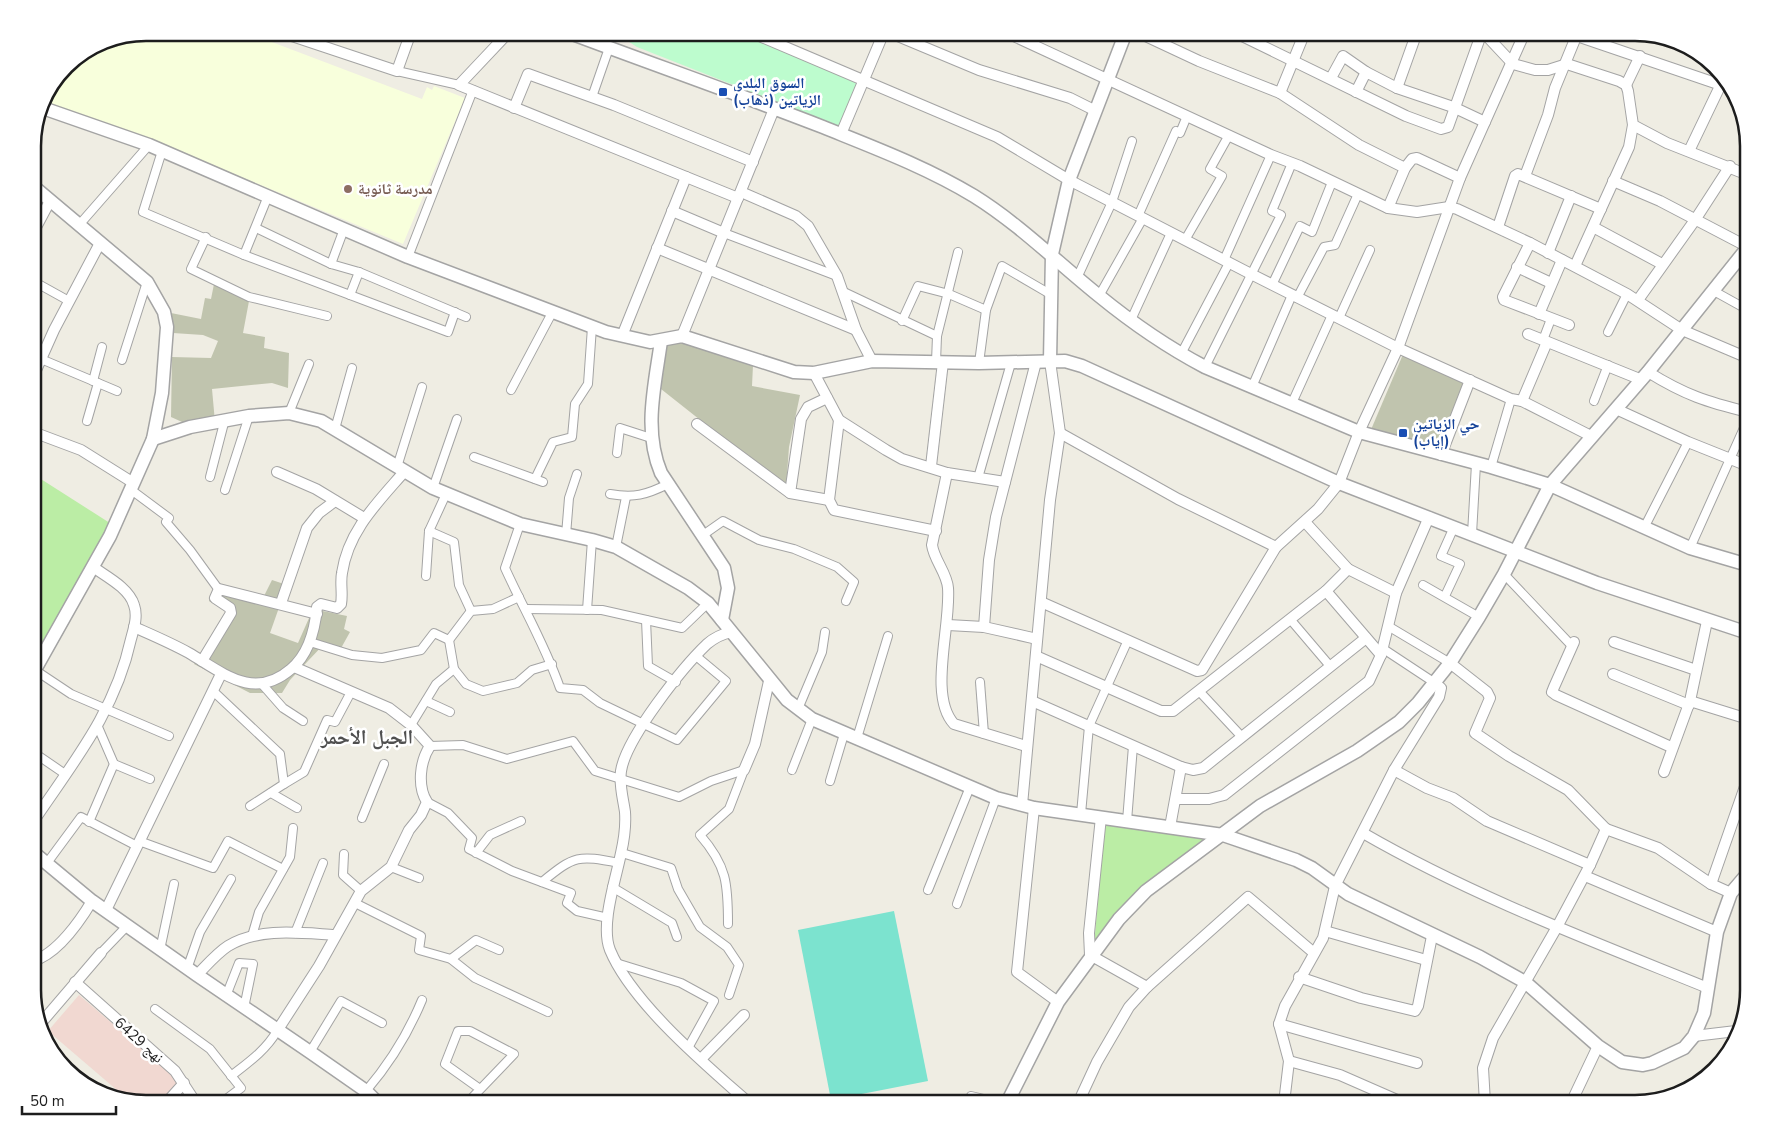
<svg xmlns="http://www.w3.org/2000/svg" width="1781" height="1136" viewBox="0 0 1781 1136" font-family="'Nunito Sans','Noto Naskh Arabic',sans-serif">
  <rect width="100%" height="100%" fill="#efede3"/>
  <!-- commercial -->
  <polygon fill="#f1d8d1" points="79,995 183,1084 166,1103 147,1103 125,1097 48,1031"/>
  <!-- education -->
  <polygon fill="#f8ffdc" points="147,32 248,33 422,99 427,87 432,90 434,86 465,98 403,244 138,134 41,103 66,66 103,41"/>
  <!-- construction -->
  <g fill="#c0c4ae">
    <polygon points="214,284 249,301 243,333 265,337 264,348 289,353 288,388 272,383 212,389 215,422 191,426 171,417 172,357 211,358 218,341 203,335 173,333 171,313 201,319 205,298 211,299"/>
    <polygon points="683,342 753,365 752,386 800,395 789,447 786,488 661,389 667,344"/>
    <polygon points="1404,352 1466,381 1439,453 1370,432"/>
    <polygon points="272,580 287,585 270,633 298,643 313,609 347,616 344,629 350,632 340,650 325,643 290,680 282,693 250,693 194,664 226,611 209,601 219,585 263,598"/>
  </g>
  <!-- grass -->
  <g fill="#bbeda5">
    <polygon points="33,474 113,525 33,663"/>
    <polygon points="1105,822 1209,836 1094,945"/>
  </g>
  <!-- park -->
  <polygon fill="#bdfcce" points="615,33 744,33 861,82 840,127 637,47"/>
  <!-- pitch -->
  <polygon fill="#7ce3cf" points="894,911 928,1081 831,1100 798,930"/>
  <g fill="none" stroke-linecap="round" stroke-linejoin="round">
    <defs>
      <g id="pedestrian">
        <polyline points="397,71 459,85"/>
        <polyline points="592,97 609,48"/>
        <polyline points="162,151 143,212 244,255 448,332 455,312"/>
        <polyline points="1138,216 1176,131 1180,133 1187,116"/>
        <polyline points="79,225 149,145"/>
        <polyline points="256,228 331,264 359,272 466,317"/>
        <polyline points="724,233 837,276"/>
        <polyline points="206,237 191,269 249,297 327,316"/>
        <polyline points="1185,240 1222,176 1210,169 1229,135"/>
        <polyline points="244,255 268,196"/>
        <polyline points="408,257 473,90"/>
        <polyline points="1224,260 1271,155"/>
        <polyline points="331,264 344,229"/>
        <polyline points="1077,278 1112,202 1132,141"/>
        <polyline points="33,281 69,301"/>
        <polyline points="1272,285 1300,226 1312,232 1332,182"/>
        <polyline points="1712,290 1748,310"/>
        <polyline points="844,292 937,336"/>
        <polyline points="350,295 359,272"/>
        <polyline points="1099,296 1143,218"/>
        <polyline points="1297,298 1324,247 1335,245 1358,194"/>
        <polyline points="1339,318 1370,250"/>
        <polyline points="1131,320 1171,233"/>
        <polyline points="902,321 918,286 949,294 986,310"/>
        <polyline points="1608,332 1627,294"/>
        <polyline points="1543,340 1551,319"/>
        <polyline points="1181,354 1229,263"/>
        <polyline points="41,359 117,391"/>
        <polyline points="122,360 147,282"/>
        <polyline points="936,362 937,336 958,252"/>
        <polyline points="979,363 986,310 1002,266 1050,294"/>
        <polyline points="1205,367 1281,215 1272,211 1292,163"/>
        <polyline points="93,381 102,347"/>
        <polyline points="1252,387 1292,295"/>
        <polyline points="511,390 553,311"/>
        <polyline points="1594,401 1608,365"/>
        <polyline points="1292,403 1332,315"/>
        <polyline points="289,413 309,364"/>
        <polyline points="87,421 98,383"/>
        <polyline points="335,429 352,368"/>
        <polyline points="617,453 620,428 651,438"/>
        <polyline points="474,457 543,482"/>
        <polyline points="397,467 422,387"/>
        <polyline points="1491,467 1511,399"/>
        <polyline points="210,477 225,419"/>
        <polyline points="978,478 1011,363"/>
        <polyline points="535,479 553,442 572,437 575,404 588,384 592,327"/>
        <polyline points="433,488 457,419"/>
        <polyline points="130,489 169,518 166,522 190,550 219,590"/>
        <polyline points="225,490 249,416"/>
        <path d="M610,494C634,498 646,495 668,484"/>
        <path d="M520,524L505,568C523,608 545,645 560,688L583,690L600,703L677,740L726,681L696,656"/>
        <polyline points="1644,528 1688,442"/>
        <polyline points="429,531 454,542 459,585 471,611"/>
        <polyline points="1472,534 1476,464"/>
        <polyline points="566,535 569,498 577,474"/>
        <polyline points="703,535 723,521 759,540 794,549 837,567 854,582 846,601"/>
        <polyline points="616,547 626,497"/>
        <polyline points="1690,548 1748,419"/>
        <polyline points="1504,574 1572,646"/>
        <polyline points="426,576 429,531 446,494"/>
        <polyline points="1423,585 1479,617"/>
        <polyline points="1445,596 1460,564 1441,556 1454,527"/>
        <polyline points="526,609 602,610 682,628 708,603"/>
        <polyline points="587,610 592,540"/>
        <polyline points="1290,619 1330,666"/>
        <polyline points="646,620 648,666 676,682"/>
        <polyline points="1388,626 1450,663"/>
        <polyline points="449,640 454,669 466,684 483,691 517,683 532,670 552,664"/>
        <polyline points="310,642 352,655 382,658 421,650 434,633 449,640 471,611 493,609 519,597"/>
        <polyline points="1382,648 1435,683"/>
        <polyline points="35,670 71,694 169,736"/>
        <polyline points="980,682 984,734"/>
        <polyline points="261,683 283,708 303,721"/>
        <polyline points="213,691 280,754 284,784 250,806"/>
        <polyline points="1199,691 1242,737"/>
        <polyline points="426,701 450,712"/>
        <polyline points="798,709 822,652 825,632"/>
        <polyline points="411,725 436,684 454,669"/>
        <polyline points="98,727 114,764 150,779"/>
        <polyline points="857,738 888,636"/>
        <polyline points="430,746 463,745 507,759 573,741 595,771 679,797 711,781 744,770"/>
        <polyline points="33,752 65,774"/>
        <polyline points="792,770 812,719"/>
        <polyline points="830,781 844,734"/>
        <polyline points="284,784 304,772 327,720 335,722 351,692"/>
        <polyline points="271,793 297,808"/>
        <polyline points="427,802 448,813 472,838 469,849 512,871 571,893 567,903 577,911 608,918"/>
        <polyline points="1081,814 1089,726 1128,640"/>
        <polyline points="362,818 384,764"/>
        <polyline points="1127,821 1133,746"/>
        <polyline points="89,822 114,764"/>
        <polyline points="139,841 213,868 228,841 283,869"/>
        <polyline points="476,853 490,835 521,821"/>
        <polyline points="622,853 671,868 678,889 700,927 727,947 739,965 729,995"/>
        <polyline points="344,854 343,875 361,891"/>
        <polyline points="47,863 81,817 137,846"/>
        <polyline points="391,867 419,878"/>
        <path d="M542,882C575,855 578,855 619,863"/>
        <polyline points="612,887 672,923 677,937"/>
        <polyline points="928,890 970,787"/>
        <polyline points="355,903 421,936 419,950 451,959 475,978 548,1012"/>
        <polyline points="957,904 996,798"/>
        <path d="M728,924C728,884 727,866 700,835L729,809L744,770"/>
        <polyline points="295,933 323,863"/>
        <polyline points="252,936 259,912 290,857 293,828"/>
        <polyline points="160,950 174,884"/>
        <polyline points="101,953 127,926"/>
        <polyline points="451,959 476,940 499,950"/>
        <polyline points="616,963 681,983 714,1001 688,1048"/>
        <polyline points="187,969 200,932 231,879"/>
        <polyline points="226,996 239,963 253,964 244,1008"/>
        <polyline points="155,1009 210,1049 241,1088 221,1103"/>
        <polyline points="310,1052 341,1001 382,1023"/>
        <path d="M231,1076C249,1062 266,1050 277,1031"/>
        <path d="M366,1091C390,1063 408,1034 422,1000"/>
        <polyline points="971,1096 1001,1103"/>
        <polyline points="302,1103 304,1103"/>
        <polyline points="467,1103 514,1054 470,1031 458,1031 445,1064 480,1089"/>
      </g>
      <g id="minor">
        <polyline points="280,32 397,71 411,32"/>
        <polyline points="509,32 459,85 738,198"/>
        <polyline points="750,32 997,137 1069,180 1251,274 1398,348 1511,399 1522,401 1591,436"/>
        <polyline points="888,32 979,70 1070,98 1096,111"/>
        <polyline points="1005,32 1271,155 1300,166 1388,208 1417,212 1449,207 1457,209 1530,243 1627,294 1682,330 1748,358"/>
        <polyline points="1137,32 1199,61 1280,93 1359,145 1405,168"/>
        <polyline points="1234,32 1406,116 1441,129 1448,127 1482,32"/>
        <polyline points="1483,32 1513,64 1535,70 1548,70 1567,64 1619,81 1626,85 1628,91 1633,125 1667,143 1748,175"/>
        <polyline points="1577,36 1721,85"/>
        <polyline points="1331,78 1343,56 1366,72"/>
        <polyline points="1626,85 1640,56"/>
        <polyline points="1397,88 1417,32"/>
        <polyline points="1356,92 1366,72 1397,88 1453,107 1485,122"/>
        <polyline points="1280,93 1305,32"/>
        <polyline points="514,108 528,74 614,105 753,162"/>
        <polyline points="841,134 884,32"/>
        <polyline points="1689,151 1723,80"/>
        <polyline points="1525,176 1548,115 1555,88 1578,32"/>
        <polyline points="1613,181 1660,201 1748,247"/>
        <polyline points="741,192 796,216 808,226 837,276 856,330 872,361"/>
        <polyline points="1388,208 1405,168 1412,159 1417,158 1460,178"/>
        <polyline points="672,211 724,233"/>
        <polyline points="1498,227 1515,176 1518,174 1601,209"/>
        <polyline points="1593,227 1662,264"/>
        <polyline points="33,233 50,201"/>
        <polyline points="1530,243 1503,297 1504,300 1569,325"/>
        <polyline points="657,248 856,330"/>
        <polyline points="1548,253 1571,196"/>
        <polyline points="1575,266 1629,147 1633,125"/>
        <polyline points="1517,267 1551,283"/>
        <polyline points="1638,300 1695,220 1730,166"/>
        <polyline points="1539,314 1562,260"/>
        <polyline points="1528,334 1642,380"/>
        <polyline points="622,336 686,177"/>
        <polyline points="682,336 774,109"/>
        <path d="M1648,372C1685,395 1707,402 1748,412"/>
        <polyline points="814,373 839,420 886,450 902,459 947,473 1005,482"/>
        <polyline points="33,377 54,330 100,243"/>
        <polyline points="1522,401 1547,342"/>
        <polyline points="1616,409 1688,442 1748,466"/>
        <polyline points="839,420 829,500 834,510 936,531"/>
        <polyline points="697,424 790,493 829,500"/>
        <polyline points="33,432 81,450 132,482"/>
        <polyline points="1060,433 1178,499 1276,547"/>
        <polyline points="1441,455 1470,380"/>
        <polyline points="931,466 943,362"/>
        <polyline points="277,472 316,489 364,518"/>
        <path d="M947,473L932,545C934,560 947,573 948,588C951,627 928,696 954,724L1026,746"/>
        <polyline points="790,493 801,419 808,407 827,398"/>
        <polyline points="1305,522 1348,569 1396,593"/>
        <polyline points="1326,591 1381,655"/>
        <polyline points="1041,602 1197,671 1202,670 1276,547 1318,509 1339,483 1359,432 1398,348 1460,178 1525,32"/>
        <polyline points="281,603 307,528 319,513 335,501"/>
        <polyline points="948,625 984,627 1037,639"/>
        <path d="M134,627C152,635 171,643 189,653C223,673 254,701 291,669C309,654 315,629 317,607L321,604L337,608L341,604C343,594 340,583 342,573C348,531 378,502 404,472"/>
        <polyline points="984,627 989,560 996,517 1036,362"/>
        <path d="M731,632C722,634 714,638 707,644C683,667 626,738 621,771C619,785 623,798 625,812C626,826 624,840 621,853C616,879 600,925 610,950C632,1003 706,1065 749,1103"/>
        <polyline points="1574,642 1554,687 1552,692 1556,695 1671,747"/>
        <polyline points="1614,642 1696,670"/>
        <polyline points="1036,656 1161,711 1173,711 1326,591 1348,569"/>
        <polyline points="202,661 231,613 230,608 215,598 219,589 317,614"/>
        <polyline points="1450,663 1487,692 1490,698 1475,733 1509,756 1568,790 1606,829"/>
        <polyline points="1613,674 1689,705"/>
        <polyline points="1032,701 1181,767 1193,770 1203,768 1366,638"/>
        <polyline points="1690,701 1748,719"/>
        <polyline points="744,770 755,744 769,681"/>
        <polyline points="1394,770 1427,788 1453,798 1487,821 1590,865"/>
        <polyline points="1664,772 1690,701 1707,621"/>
        <polyline points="1176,799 1209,799 1224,795 1369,681 1381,655 1396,593 1429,517"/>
        <polyline points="1022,805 1050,500 1060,433 1050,361"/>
        <polyline points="1034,808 1017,972 1058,1002"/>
        <polyline points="1101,817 1089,933 1090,955 1147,987"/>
        <path d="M33,822C74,761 115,712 131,639C134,628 138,616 134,605C129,588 107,577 93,567"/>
        <polyline points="1170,827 1181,767"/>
        <path d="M1363,833C1472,896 1592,941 1708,988"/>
        <polyline points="1585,876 1717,932"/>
        <polyline points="1711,884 1748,778"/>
        <polyline points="106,910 221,674"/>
        <polyline points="1325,931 1426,960"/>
        <path d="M33,961C57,954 80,921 92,901"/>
        <path d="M197,975C206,966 217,953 228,946C259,927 301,933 335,935"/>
        <polyline points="1299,977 1361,998 1415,1011 1418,1006 1432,936"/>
        <polyline points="75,982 175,1071 196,1103"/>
        <polyline points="41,1023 101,953"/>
        <polyline points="1279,1024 1417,1063"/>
        <path d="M277,1031L319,966L361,891L391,867L409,830L421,815L427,802C417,786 420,761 430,746L411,725L389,708L294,667"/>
        <polyline points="1694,1036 1736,1031"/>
        <polyline points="701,1059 744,1015"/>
        <polyline points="1289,1061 1340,1075 1404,1103"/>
        <polyline points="166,1103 184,1083"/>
        <polyline points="1078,1103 1097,1062 1129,1007 1147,987 1248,897 1314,953"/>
        <polyline points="1284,1103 1289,1061 1279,1024 1285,1006 1323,938 1335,886 1394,770 1439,697 1441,688 1435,683"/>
        <polyline points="1485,1103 1483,1068 1493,1038 1557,927 1590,865 1606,829 1658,848 1711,884 1731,893"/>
        <polyline points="1571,1103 1598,1046"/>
      </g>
      <g id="tertiary">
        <path d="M567,32C652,64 738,94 823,127C875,148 926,167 974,196C1019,224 1057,262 1098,295C1131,322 1167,347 1205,367L1359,432L1491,467L1550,485L1690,548L1748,565"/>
        <polyline points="40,107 149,145 408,257 606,332 650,342 682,336 794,372 814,373 872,361 979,363 1065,361 1082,366 1339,483 1597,583 1748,633"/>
        <polyline points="33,186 147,282 164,312 167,327 162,393 153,439 110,536 33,673"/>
        <path d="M661,341C655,385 643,430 661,473L724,568L728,588L722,620"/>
        <polyline points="1050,361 1052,254 1069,180 1126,32"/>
        <polyline points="153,439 190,427 249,416 289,413 321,421 433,488 520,524 592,540 616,547 688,588 708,603 787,700 812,719 996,798 1034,808 1223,835 1296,860 1312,868 1348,894 1480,957 1525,982 1598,1046 1622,1062 1643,1065 1652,1063 1684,1048 1694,1036 1704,1013 1717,932 1731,893 1748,873"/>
        <polyline points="33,852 92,901 197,975 310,1052 366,1091 378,1103"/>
        <polyline points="1007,1103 1058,1002 1119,919 1146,891 1260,806 1357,751 1399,722 1418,703 1450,663 1479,617 1504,574 1550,485 1648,372 1748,247"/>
      </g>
    </defs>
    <!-- pedestrian casing -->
    <use href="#pedestrian" stroke="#a4a4a4" stroke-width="10"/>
    <!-- minor casing -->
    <use href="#minor" stroke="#a4a4a4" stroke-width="12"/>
    <!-- tertiary casing -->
    <use href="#tertiary" stroke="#a4a4a4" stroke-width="15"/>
    <!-- pedestrian -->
    <use href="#pedestrian" stroke="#fff" stroke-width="8"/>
    <!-- minor -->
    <use href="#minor" stroke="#fff" stroke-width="10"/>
    <!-- tertiary -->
    <use href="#tertiary" stroke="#fff" stroke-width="12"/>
  </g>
  <!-- markers -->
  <g fill="#1a4fb4" stroke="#fff" stroke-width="2">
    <rect x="718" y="87" width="10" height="10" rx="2.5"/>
    <rect x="1398" y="428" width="10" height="10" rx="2.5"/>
  </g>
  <circle fill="#8d6e63" stroke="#fff" stroke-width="2" cx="348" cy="189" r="5"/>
  <g text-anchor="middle" stroke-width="5" stroke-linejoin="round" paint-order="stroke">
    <!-- transit labels -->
    <g font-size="15" font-weight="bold" fill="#164399" stroke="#fff" text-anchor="start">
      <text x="733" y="88">السوق البلدي<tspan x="733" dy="17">الزياتين (ذهاب)</tspan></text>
      <text x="1413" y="429">حي الزياتين<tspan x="1413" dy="17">(إياب)</tspan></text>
    </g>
    <!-- education labels -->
    <g font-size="15" font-weight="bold" fill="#785e54" stroke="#fff" text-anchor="start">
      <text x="358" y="194">مدرسة ثانوية</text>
    </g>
    <!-- street labels -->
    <g font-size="15" fill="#1d1d1d" stroke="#fff">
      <text transform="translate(139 1040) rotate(42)" y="5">نهج 6429</text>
    </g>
    <!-- district labels -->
    <g font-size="20" font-weight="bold" fill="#505050" stroke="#fff">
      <text x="367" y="744">الجبل الأحمر</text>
    </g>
  </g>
  <!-- crop -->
  <path d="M0 0H1781V1136H0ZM146 41H1635A105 105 0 0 1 1740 146V990A105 105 0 0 1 1635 1095H146A105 105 0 0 1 41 990V146A105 105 0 0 1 146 41Z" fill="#fff" fill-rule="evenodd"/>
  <path fill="none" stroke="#1d1d1d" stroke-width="2.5" d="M146 41H1635A105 105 0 0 1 1740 146V990A105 105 0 0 1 1635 1095H146A105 105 0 0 1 41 990V146A105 105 0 0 1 146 41Z"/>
  <!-- scale -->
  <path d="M22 1106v8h94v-8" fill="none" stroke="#1d1d1d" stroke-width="2.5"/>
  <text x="30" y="1106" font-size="15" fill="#1d1d1d" stroke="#ffffff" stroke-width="4" paint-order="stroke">50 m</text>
</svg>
